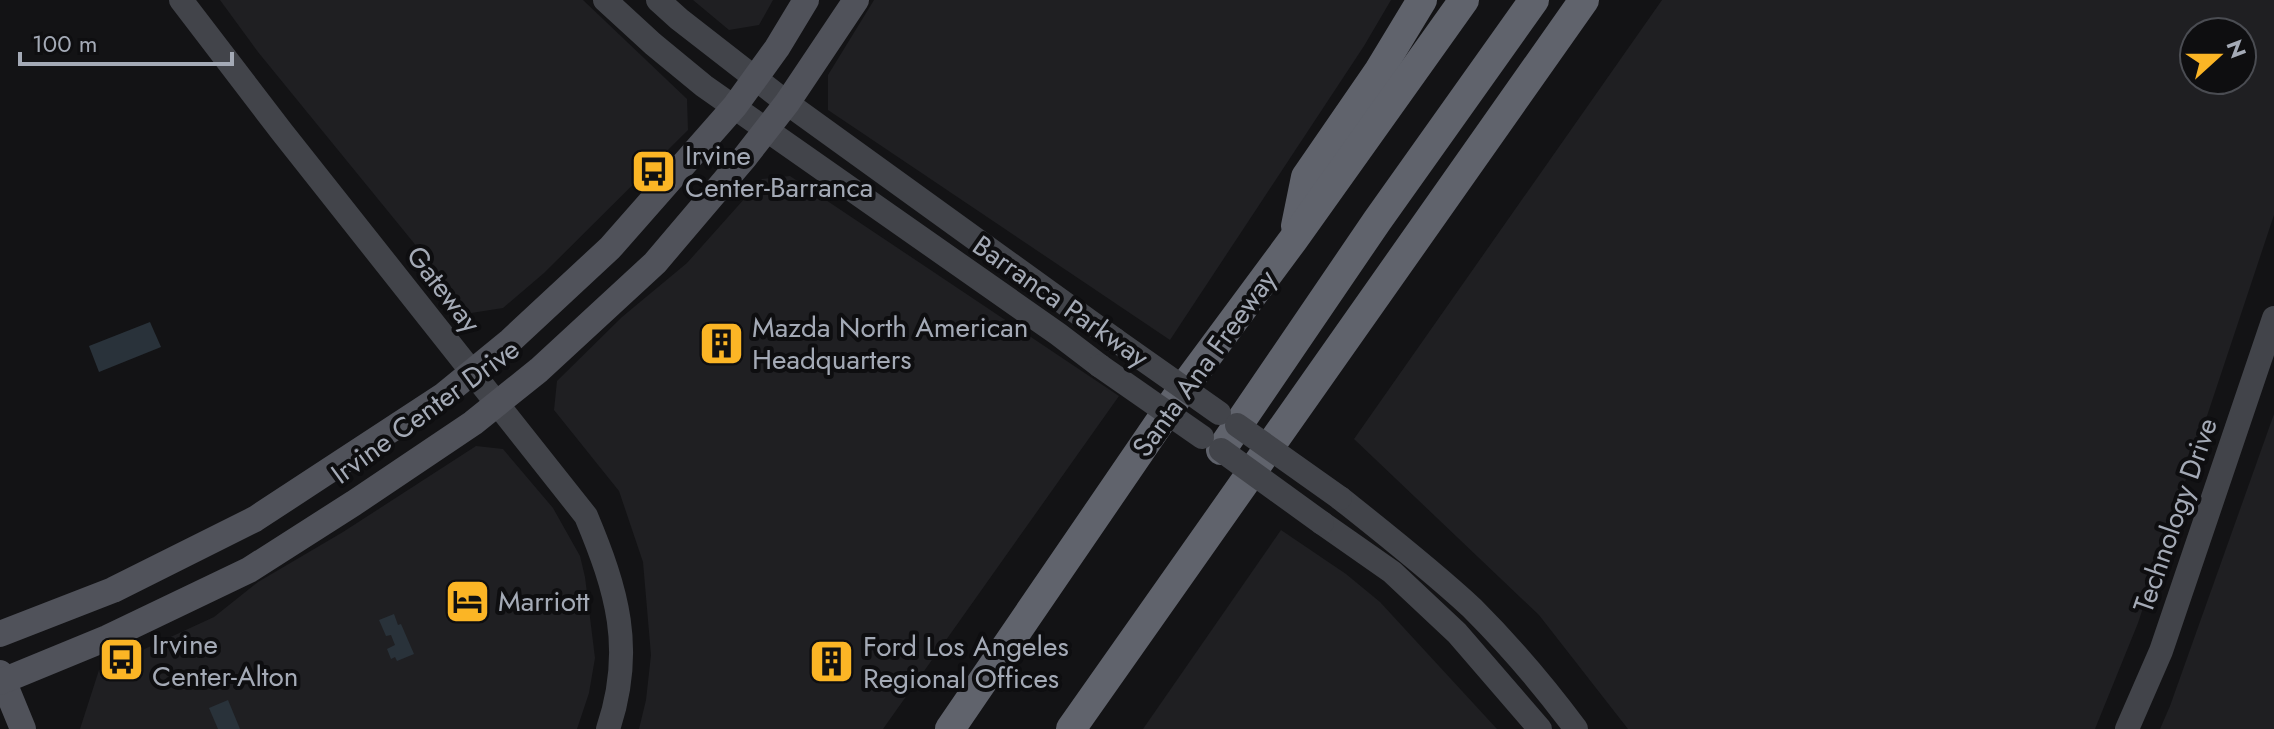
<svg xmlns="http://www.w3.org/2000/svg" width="2274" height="729" viewBox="0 0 2274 729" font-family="Jost,sans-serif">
  <rect width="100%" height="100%" fill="#131315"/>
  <!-- built -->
  <g fill="#1f1f22" fill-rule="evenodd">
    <polygon points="220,0 583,0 687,99 688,130 544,273 503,308 471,313 258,52"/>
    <polygon points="693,0 773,0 759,25 729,30"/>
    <polygon points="874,0 1391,0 1364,46 1170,340 828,110 828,75"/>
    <path d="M1662,0H2274V215L2138,623L2095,729H1628L1539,615L1354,439ZM2194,32H2242V80H2194Z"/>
    <polygon points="790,176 1119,396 883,729 639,729 646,700 651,655 643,562 619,491 554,410 557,381 622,317 687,263 762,179"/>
    <polygon points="2274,414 2274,729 2160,729 2170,706"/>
    <polygon points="476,446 503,449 553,508 580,556 585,577 595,658 589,693 577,729 80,729 99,670 214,617 258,582 343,532"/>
    <polygon points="1281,530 1346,574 1380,602 1497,729 1143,729"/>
  </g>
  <!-- water -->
  <g fill="#29323a">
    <polygon points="150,322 161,347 99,372 89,346"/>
    <polygon points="394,614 398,625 401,624 414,654 397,661 395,657 391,659 387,649 395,645 391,635 386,636 379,620"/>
    <polygon points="228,700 240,729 218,729 209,708"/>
  </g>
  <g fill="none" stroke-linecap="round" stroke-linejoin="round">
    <!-- secondary -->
    <g stroke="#42444a" stroke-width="24">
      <path d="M181,0L282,132L586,516C617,590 635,649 608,729"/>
      <polyline points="605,0 653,44 704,86 1058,334 1100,366"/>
      <polyline points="658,0 679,19 787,103 1114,339"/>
      <path d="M1340,498C1384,533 1430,569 1472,608C1509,645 1545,687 1576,729"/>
      <polyline points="1322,523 1392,572 1457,633 1540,729"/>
      <polyline points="2127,729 2161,651 2274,318"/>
    </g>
    <!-- primary -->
    <g stroke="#50525a" stroke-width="26">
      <polyline points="0,634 113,590 255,519 444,395 510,341 610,248 735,106 777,48 806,0"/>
      <polyline points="0,673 23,729"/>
      <polyline points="0,682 107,638 249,570 354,503 473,423 539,370 655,263 745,157 787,103 856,0"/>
    </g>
    <!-- highway -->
    <g stroke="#60636c" stroke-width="30">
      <polyline points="1296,226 1306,177 1379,71 1422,0"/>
      <polyline points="1221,450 1377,221 1534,0"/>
      <polyline points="950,729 1179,394 1293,240 1464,0"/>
      <polyline points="1071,729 1584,0"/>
    </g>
    <!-- secondary-bridge -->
    <g stroke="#42444a" stroke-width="24">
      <polyline points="1114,339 1219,413"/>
      <polyline points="1100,366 1202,437"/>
      <polyline points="1237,425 1340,498"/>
      <polyline points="1221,450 1322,523"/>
    </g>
  </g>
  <!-- icons -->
  <defs>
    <symbol id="bus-square" viewBox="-11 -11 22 22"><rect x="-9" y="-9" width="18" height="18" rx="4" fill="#fbb525" stroke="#0e0e10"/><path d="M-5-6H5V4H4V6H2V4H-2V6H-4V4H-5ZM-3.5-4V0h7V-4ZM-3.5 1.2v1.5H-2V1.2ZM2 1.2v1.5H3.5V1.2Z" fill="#111"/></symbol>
    <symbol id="building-square" viewBox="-11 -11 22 22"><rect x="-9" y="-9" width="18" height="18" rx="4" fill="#fbb525" stroke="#0e0e10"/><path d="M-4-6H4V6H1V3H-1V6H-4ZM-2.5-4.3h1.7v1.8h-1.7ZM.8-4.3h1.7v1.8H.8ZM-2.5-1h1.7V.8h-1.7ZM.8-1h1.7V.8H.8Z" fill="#111"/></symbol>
    <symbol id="hotel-square" viewBox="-11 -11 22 22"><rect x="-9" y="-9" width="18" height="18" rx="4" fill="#fbb525" stroke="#0e0e10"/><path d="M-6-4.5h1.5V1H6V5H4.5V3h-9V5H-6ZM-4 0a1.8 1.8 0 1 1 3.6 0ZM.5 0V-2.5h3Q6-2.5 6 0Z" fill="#111"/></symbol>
  </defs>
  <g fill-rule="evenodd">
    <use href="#bus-square" x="628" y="146" width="51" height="51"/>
    <use href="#building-square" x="696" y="318" width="51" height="51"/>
    <use href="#hotel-square" x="442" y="576" width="51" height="51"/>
    <use href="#bus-square" x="96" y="634" width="51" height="51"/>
    <use href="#building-square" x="806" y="636" width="51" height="51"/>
  </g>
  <g text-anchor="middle" stroke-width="8" stroke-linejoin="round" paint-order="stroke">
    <!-- poi labels -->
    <g font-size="28" fill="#a4aab6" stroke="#0e0e10" text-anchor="start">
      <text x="685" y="165">Irvine<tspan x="685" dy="32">Center-Barranca</tspan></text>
      <text x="752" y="337">Mazda North American<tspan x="752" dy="32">Headquarters</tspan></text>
      <text x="498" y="611">Marriott</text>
      <text x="152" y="654">Irvine<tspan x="152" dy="32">Center-Alton</tspan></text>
      <text x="863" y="656">Ford Los Angeles<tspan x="863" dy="32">Regional Offices</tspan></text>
    </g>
    <!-- street labels -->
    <g font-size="28" fill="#a4aab6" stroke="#0e0e10">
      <text transform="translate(444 289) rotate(52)" y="10">Gateway</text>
      <text transform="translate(1061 301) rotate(35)" y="10">Barranca Parkway</text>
      <text transform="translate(1204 363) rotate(-54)" y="10">Santa Ana Freeway</text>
      <text transform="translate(425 411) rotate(-36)" y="10">Irvine Center Drive</text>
      <text transform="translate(2175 515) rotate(-71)" y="10">Technology Drive</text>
    </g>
  </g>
  <!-- north arrow -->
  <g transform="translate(2218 56) rotate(69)"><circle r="38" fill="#0e0e10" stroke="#4a4c52" stroke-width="2"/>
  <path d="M0-6L14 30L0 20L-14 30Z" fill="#fbb525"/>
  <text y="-12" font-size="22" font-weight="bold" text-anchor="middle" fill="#a4aab6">N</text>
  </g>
  <!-- scale -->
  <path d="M20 52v12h212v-12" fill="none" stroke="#a4aab6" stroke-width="4"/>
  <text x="32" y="52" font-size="24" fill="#a4aab6" stroke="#0e0e10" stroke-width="6" paint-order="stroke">100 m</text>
</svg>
